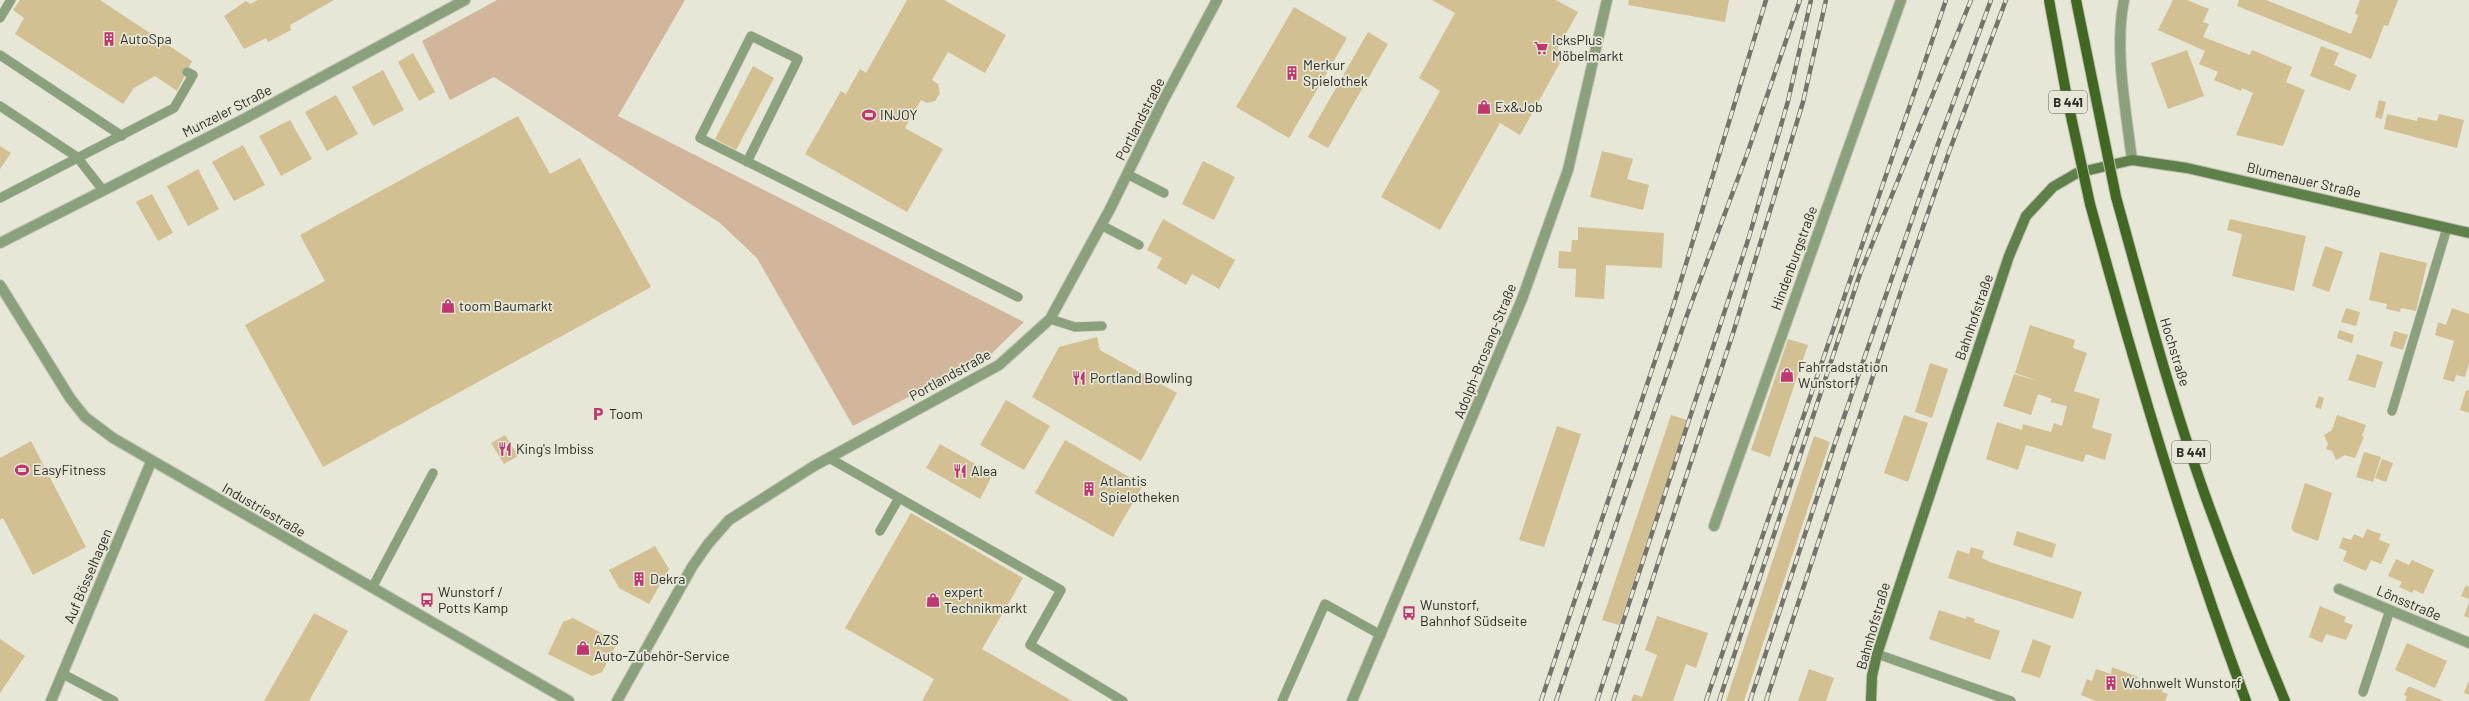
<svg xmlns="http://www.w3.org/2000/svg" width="2469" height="701" viewBox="0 0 2469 701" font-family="Barlow,sans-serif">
  <rect width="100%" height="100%" fill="#e6e7d6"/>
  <!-- green -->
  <polygon fill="#d2b69b" points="497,0 685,0 618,116 1024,322 991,354 853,426 757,258 720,223 494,77 450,100 422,41"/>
  <!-- building -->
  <g fill="#d3c092">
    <polygon points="20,0 100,0 192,61 177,91 155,76 134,88 123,104 15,34 24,18 13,10"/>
    <polygon points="258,0 334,0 290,25 291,30 268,42 266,38 244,49 224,16 246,1 250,4"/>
    <polygon points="907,0 944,0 1006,35 985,73 948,52 932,80 938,84 940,93 935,101 927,103 921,100 905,128 943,149 907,212 805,154 841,91 846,94 860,69 866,73"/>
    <polygon points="1432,0 1556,0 1578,12 1557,50 1565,54 1520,135 1500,123 1440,230 1381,197 1440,91 1419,78 1455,13"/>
    <polygon points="1629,0 1729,0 1725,22 1628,5"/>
    <polygon points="2173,0 2187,0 2209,9 2203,22 2209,24 2203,37 2250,55 2252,50 2292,67 2286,82 2305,90 2283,146 2236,135 2253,93 2242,88 2241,91 2214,80 2218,72 2199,64 2205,51 2158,30"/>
    <polygon points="2239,0 2266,0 2351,34 2358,16 2355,13 2360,0 2398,0 2388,26 2384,25 2371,59 2237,6"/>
    <polygon points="1294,7 1347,38 1289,138 1236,107"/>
    <polygon points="1368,32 1388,44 1328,148 1308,137"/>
    <polygon points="2321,46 2339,53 2334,65 2357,75 2350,91 2310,76"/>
    <polygon points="2187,50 2204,96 2168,109 2151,63"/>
    <polygon points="413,53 435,92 419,101 398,62"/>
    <polygon points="753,66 774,78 736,150 715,139"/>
    <polygon points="383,70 404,110 373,126 352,87"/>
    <polygon points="336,95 358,134 327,151 305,112"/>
    <polygon points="2379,100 2386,102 2382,119 2375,117"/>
    <polygon points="2387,114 2417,121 2418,117 2437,121 2439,114 2464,120 2457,148 2384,129"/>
    <polygon points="518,116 550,174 580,158 651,287 323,467 245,325 325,281 300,235"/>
    <polygon points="290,120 312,159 281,176 259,136"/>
    <polygon points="243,145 265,185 234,201 212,162"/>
    <polygon points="0,146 11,153 0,169"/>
    <polygon points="1602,151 1633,159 1627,179 1649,185 1643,210 1590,197"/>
    <polygon points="1203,161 1235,177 1214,220 1182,204"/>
    <polygon points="198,169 219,209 188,226 167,186"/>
    <polygon points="152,194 173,233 158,241 136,202"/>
    <polygon points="1163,219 1235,260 1219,289 1192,274 1186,285 1157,268 1162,258 1147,250"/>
    <polygon points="2230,219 2306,236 2294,291 2232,276 2242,234 2227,230"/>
    <polygon points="1578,227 1664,233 1662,268 1606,265 1604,299 1575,297 1576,269 1558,268 1559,251 1571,252 1572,240 1578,240"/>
    <polygon points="2325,246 2343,252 2329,292 2312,286"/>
    <polygon points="2380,252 2427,263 2416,311 2401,308 2400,312 2386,309 2387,304 2369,300"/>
    <polygon points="2346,308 2360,312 2356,326 2341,322"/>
    <polygon points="2452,308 2469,314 2469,363 2465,377 2456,375 2454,382 2443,379 2454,341 2435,335 2438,322 2446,325"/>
    <polygon points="2030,325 2075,340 2073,348 2087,353 2074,391 2100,399 2092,428 2112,434 2105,460 2086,454 2083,462 2026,445 2018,470 1986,459 1997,422 2022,430 2023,424 2051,432 2054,423 2062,426 2067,406 2050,402 2052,399 2038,394 2031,415 2003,406 2014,374 2041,382 2015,373"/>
    <polygon points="2339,330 2354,335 2352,343 2337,338"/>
    <polygon points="2394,331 2408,335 2403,350 2390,346"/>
    <polygon points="1097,337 1100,350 1177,393 1141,461 1032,397 1059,347"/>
    <polygon points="1788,339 1808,345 1770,457 1751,450"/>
    <polygon points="2357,354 2383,362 2375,388 2348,380"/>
    <polygon points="1930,363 1948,369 1932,418 1915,412"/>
    <polygon points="2466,390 2469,391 2469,413 2460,410"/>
    <polygon points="2319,396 2324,398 2321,409 2315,407"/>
    <polygon points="1006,400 1050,426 1024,470 980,445"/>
    <polygon points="1671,415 1687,420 1619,625 1602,620"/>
    <polygon points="1904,415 1928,423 1908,482 1884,473"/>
    <polygon points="2337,415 2366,425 2362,436 2364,437 2355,458 2345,455 2336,460 2332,451 2326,449 2328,444 2324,435 2332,430"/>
    <polygon points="1557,426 1581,434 1544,547 1519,540"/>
    <polygon points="505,435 518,456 504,464 491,443"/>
    <polygon points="1814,436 1830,442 1744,701 1726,701"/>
    <polygon points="1065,440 1143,485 1113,537 1035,493"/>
    <polygon points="31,441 86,547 33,575 3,518 0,520 0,458"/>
    <polygon points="940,444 993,474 980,499 926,468"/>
    <polygon points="2364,452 2381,457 2373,482 2356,477"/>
    <polygon points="2382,459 2393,463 2386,482 2375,478"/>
    <polygon points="2305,483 2332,493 2318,541 2294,532 2291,528"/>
    <polygon points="911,513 1023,578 982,649 1072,701 922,701 934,679 845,628"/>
    <polygon points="2367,529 2381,534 2379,540 2390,544 2381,564 2371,560 2366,571 2343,561 2347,551 2339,548 2343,537 2351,540 2354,534 2363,538"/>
    <polygon points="2017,531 2056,544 2052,558 2013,545"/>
    <polygon points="655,546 669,569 649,604 619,588 609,570"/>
    <polygon points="1971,547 1984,551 1982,558 1990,562 2082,592 2073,619 1948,578 1957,550 1969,554"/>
    <polygon points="2396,559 2409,565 2412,560 2434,570 2423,594 2414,590 2412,593 2399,587 2402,582 2388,576"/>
    <polygon points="2466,585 2469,587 2469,599 2461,596"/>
    <polygon points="2469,602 2469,618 2464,616"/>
    <polygon points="2320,606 2346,617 2344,622 2353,625 2346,640 2326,634 2322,643 2309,637"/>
    <polygon points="1939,610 1966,619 1966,616 1975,619 1974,622 2000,631 1990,660 1929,639"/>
    <polygon points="314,613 348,631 309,701 264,701"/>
    <polygon points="1657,616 1708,633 1696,668 1686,664 1673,701 1631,701 1634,694 1642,697 1657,655 1645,650"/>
    <polygon points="573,618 618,642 602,672 592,676 548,654 563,622"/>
    <polygon points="0,639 25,656 0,693"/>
    <polygon points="2033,639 2051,646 2040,678 2021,672"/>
    <polygon points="2407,643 2447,661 2435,688 2395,670"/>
    <polygon points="2112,667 2138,677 2134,682 2149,688 2152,680 2167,685 2164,685 2162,692 2168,694 2165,701 2096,701 2081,695 2087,679 2092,681 2096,669 2111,674"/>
    <polygon points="1809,669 1834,678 1826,701 1798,701"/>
    <polygon points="2468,682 2469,683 2469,695 2464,693"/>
    <polygon points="2408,687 2411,687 2444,701 2405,701 2407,696 2404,695"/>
  </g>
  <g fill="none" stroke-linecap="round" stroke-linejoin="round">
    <defs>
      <g id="lane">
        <polyline points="0,18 11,0"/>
        <polyline points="0,55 122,136"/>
        <polyline points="0,106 77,157 102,189"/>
        <polyline points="747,162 798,59 751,36 700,138 1018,297"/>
        <polyline points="1127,174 1164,193"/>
        <polyline points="0,198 174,108 193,75 187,72"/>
        <polyline points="1101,225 1139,245"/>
        <polyline points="1050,319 1075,327 1102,326"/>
        <polyline points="2392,411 2447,228"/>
        <polyline points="829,458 1061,590 1030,645 1123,701"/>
        <polyline points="880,531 899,498"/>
        <polyline points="372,588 433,473"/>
        <polyline points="1877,654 2011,701"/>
        <polyline points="63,674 114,701"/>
        <polyline points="2363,692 2390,610"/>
        <polyline points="1282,701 1325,604 1381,635"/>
      </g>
      <g id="street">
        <path d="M2124,0C2114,49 2126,111 2132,160"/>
        <polyline points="0,243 244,119 465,0"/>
        <polyline points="0,285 70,398 85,417 113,438 569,701"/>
        <polyline points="1714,526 1901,0"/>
        <polyline points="2339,589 2469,643"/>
        <polyline points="51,701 151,462"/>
        <polyline points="617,701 692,567 708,544 729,520 814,466 999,365 1050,319 1110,209 1162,103 1217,0"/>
        <polyline points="1352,701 1522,299 1568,170 1607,0"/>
      </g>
      <polyline id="secondary" points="1871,701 1872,676 1877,654 2009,256 2026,216 2053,187 2077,173 2132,160 2187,168 2469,233"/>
      <g id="primary">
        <path d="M2116,197C2144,298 2171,400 2206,498C2231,567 2257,634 2285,701"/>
        <path d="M2090,204C2136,371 2185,538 2246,701"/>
      </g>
    </defs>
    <!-- lane casing -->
    <use href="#lane" stroke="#c1c2b3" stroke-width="10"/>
    <!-- street casing -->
    <use href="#street" stroke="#c1c2b3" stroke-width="12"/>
    <!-- secondary casing -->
    <use href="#secondary" stroke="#c1c2b3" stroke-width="12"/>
    <!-- primary casing -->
    <use href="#primary" stroke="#c1c2b3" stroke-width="12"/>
    <!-- lane -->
    <use href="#lane" stroke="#8ba17e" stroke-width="9"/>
    <!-- street -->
    <use href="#street" stroke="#8ba17e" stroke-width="10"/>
    <!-- secondary -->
    <use href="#secondary" stroke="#60804b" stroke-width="10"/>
    <!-- primary -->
    <use href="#primary" stroke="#416723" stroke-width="10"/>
    <defs>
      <g id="rail">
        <polyline points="1541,701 1672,310 1766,0"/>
        <polyline points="1556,701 1687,315 1746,157 1800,0"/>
        <polyline points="1597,701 1749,237 1788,101 1811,0"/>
        <polyline points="1613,701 1734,330 1803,102 1826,0"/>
        <polyline points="1706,701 1946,0"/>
        <polyline points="1719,701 1860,274 1971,0"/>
        <polyline points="1750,701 1835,443 1938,144 1991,0"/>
        <polyline points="1766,701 1902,288 1949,152 2006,0"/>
      </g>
    </defs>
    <!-- rail casing -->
    <use href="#rail" stroke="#74746a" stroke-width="4.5"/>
    <!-- rail -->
    <use href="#rail" stroke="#e6e7d6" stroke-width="3" stroke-dasharray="9" stroke-linecap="butt"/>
    <defs>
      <g id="primary-bridge">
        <polyline points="2049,0 2067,98 2090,204"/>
        <polyline points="2076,0 2116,197"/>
      </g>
    </defs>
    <!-- primary-bridge casing -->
    <use href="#primary-bridge" stroke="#c1c2b3" stroke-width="12" stroke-linecap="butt"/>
    <!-- primary-bridge -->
    <use href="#primary-bridge" stroke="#416723" stroke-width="10"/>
  </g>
  <!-- icons -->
  <defs>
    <symbol id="building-bare" viewBox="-9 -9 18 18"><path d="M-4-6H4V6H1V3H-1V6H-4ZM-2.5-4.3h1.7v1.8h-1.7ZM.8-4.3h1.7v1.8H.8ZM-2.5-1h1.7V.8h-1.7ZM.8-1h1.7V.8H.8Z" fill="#c03671" stroke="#e6e7d6" stroke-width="2.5" paint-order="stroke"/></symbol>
    <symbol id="supermarket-bare" viewBox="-9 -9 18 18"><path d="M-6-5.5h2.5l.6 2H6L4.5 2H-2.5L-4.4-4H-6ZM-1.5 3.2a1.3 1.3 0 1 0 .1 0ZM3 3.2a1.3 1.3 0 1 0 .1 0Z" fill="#c03671" stroke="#e6e7d6" stroke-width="2.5" paint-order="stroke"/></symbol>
    <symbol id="shop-bare" viewBox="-9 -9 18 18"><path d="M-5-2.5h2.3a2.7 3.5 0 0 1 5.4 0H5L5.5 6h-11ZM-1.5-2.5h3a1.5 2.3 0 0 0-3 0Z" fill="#c03671" stroke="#e6e7d6" stroke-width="2.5" paint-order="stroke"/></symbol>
    <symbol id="stadium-bare" viewBox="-9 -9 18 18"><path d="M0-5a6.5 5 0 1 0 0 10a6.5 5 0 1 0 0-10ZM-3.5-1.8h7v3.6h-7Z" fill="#c03671" stroke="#e6e7d6" stroke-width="2.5" paint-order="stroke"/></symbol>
    <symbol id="restaurant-bare" viewBox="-9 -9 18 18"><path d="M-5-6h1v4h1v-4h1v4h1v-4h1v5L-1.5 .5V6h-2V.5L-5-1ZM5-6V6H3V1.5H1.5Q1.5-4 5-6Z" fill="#c03671" stroke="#e6e7d6" stroke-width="2.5" paint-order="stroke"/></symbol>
    <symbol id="parking-bare" viewBox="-9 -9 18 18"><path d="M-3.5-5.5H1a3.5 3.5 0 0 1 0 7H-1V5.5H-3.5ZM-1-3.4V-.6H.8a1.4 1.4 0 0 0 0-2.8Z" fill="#c03671" stroke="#e6e7d6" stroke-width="2.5" paint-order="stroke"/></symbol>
    <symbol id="bus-bare" viewBox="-9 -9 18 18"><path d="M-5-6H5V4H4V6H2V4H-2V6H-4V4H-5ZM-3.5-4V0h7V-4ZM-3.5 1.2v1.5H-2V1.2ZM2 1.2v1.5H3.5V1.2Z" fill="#c03671" stroke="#e6e7d6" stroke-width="2.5" paint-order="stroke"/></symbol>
  </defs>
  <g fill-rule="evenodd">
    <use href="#building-bare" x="99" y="29" width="20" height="20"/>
    <use href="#supermarket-bare" x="1531" y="38" width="20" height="20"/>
    <use href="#building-bare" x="1282" y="63" width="20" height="20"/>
    <use href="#shop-bare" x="1474" y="97" width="20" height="20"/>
    <use href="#stadium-bare" x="859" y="105" width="20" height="20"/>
    <use href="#shop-bare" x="438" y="296" width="20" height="20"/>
    <use href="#shop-bare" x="1777" y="365" width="20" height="20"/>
    <use href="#restaurant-bare" x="1069" y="368" width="20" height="20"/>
    <use href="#parking-bare" x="588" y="404" width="20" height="20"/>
    <use href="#restaurant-bare" x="495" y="439" width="20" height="20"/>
    <use href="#stadium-bare" x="12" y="460" width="20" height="20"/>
    <use href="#restaurant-bare" x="950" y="461" width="20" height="20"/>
    <use href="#building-bare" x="1079" y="479" width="20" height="20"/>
    <use href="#building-bare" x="629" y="569" width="20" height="20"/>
    <use href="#bus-bare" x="417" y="590" width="20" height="20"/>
    <use href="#shop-bare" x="923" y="590" width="20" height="20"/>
    <use href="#bus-bare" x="1399" y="603" width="20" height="20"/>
    <use href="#shop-bare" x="573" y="638" width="20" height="20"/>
    <use href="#building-bare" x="2101" y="673" width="20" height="20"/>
  </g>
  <g text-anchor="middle" stroke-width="3.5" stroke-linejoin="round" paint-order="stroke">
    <!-- shield labels -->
    <g fill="#e6e7d6" stroke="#64655c" stroke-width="1">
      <rect x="2049" y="91" width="38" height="22" rx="3"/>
      <rect x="2172" y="441" width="38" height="22" rx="3"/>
    </g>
    <g font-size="13" font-weight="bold" fill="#2d2d27">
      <text x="2068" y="107">B 441</text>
      <text x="2191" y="457">B 441</text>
    </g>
    <!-- poi labels -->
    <g font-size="14" fill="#2d2d27" stroke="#e6e7d6" text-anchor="start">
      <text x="120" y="44">AutoSpa</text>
      <text x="1552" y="45">IcksPlus<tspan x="1552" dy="16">Möbelmarkt</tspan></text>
      <text x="1303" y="70">Merkur<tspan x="1303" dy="16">Spielothek</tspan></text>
      <text x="1495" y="112">Ex&amp;Job</text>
      <text x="880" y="120">INJOY</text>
      <text x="459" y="311">toom Baumarkt</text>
      <text x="1798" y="372">Fahrradstation<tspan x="1798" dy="16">Wunstorf</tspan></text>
      <text x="1090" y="383">Portland Bowling</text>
      <text x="609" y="419">Toom</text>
      <text x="516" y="454">King's Imbiss</text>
      <text x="33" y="475">EasyFitness</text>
      <text x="971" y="476">Alea</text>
      <text x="1100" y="486">Atlantis<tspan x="1100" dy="16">Spielotheken</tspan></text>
      <text x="650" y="584">Dekra</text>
      <text x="438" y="597">Wunstorf /<tspan x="438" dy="16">Potts Kamp</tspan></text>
      <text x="944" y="597">expert<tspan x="944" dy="16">Technikmarkt</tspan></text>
      <text x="1420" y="610">Wunstorf,<tspan x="1420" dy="16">Bahnhof Südseite</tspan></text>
      <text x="594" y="645">AZS<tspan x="594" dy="16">Auto-Zubehör-Service</tspan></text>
      <text x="2122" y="688">Wohnwelt Wunstorf</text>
    </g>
    <!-- street labels -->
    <g font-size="14" fill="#2d2d27" stroke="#e6e7d6">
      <text transform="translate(227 111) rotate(-27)" y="5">Munzeler Straße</text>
      <text transform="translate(1140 119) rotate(-63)" y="5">Portlandstraße</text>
      <text transform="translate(2304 180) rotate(13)" y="5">Blumenauer Straße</text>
      <text transform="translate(1794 258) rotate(-70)" y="5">Hindenburgstraße</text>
      <text transform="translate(1974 317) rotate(-71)" y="5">Bahnhofstraße</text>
      <text transform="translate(1485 351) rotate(-68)" y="5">Adolph-Brosang-Straße</text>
      <text transform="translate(2175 352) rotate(73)" y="5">Hochstraße</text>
      <text transform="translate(950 375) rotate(-29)" y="5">Portlandstraße</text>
      <text transform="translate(264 510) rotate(30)" y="5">Industriestraße</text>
      <text transform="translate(88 576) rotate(-67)" y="5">Auf Bösselhagen</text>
      <text transform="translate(2409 603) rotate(23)" y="5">Lönsstraße</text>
      <text transform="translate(1873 626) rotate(-74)" y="5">Bahnhofstraße</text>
    </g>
  </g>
</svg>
